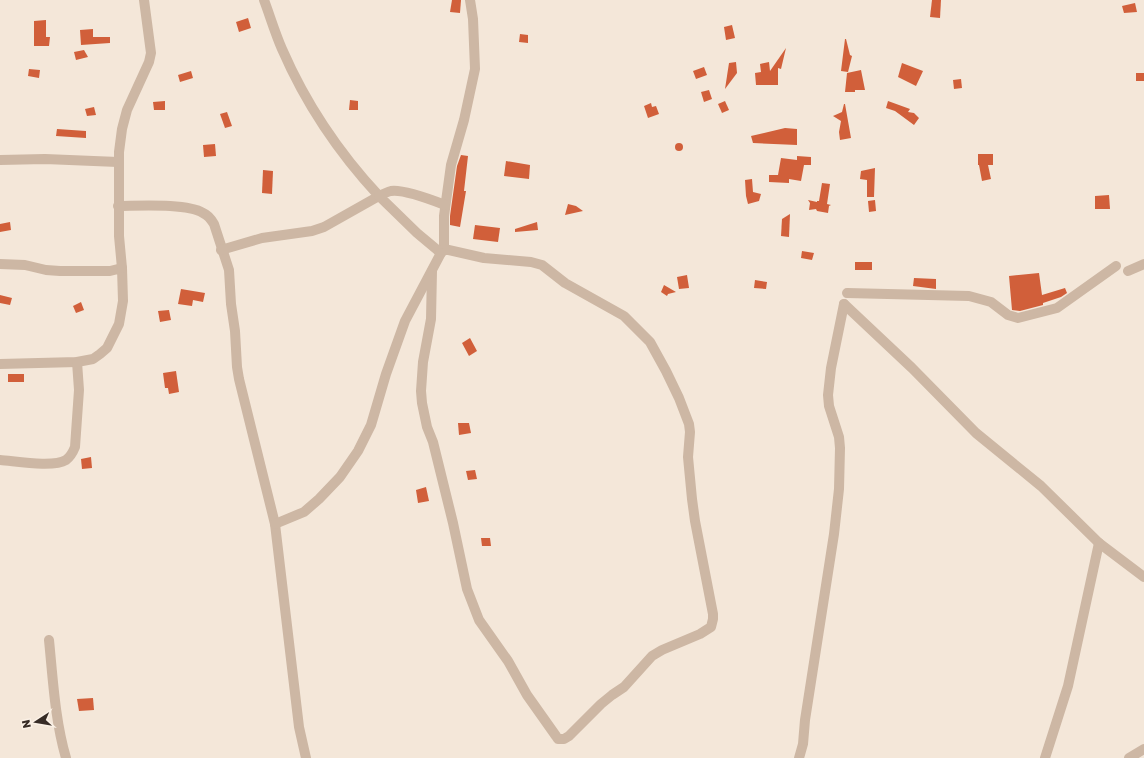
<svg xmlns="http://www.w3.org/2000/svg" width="1144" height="758" viewBox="0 0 1144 758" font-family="'Golos Text',sans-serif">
  <rect width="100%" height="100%" fill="#f4e7d9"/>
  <!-- building -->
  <g fill="#d15f3a">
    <polygon points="452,0 461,0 460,13 450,12"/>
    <polygon points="932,0 941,0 940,18 930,17"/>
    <polygon points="1135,3 1137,12 1124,13 1122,6"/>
    <polygon points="248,18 251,28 239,32 236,22"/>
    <polygon points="46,20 46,37 50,37 49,46 34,46 34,21"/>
    <polygon points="732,25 735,38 726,40 724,27"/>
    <polygon points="93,29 93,37 110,37 110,43 81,45 80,30"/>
    <polygon points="520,34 528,35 528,43 519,42"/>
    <polygon points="845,39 846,39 850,55 852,56 848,72 841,71"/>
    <polygon points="786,48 781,69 778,68 778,85 756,85 755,73 761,72 760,64 769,62 770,71"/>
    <polygon points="84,50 88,57 76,60 74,52"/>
    <polygon points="736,62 737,73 725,89 729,63"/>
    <polygon points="902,63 923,71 916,86 898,77"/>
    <polygon points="704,67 707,75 696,79 693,71"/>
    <polygon points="29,69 40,70 39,78 28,76"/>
    <polygon points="861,70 865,90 855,90 855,92 845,92 847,73"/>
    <polygon points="191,71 193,78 180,82 178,75"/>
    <rect x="1136" y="73" width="8" height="8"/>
    <polygon points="961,79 962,88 954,89 953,80"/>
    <polygon points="709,90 712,99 704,102 701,92"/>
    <polygon points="350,100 358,101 358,110 349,110"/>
    <polygon points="165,101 165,110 154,110 153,102"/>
    <polygon points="725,101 729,110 722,113 718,104"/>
    <polygon points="888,101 910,109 908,112 914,113 919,118 914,125 895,111 886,108"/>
    <polygon points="651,103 652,107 656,106 659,114 648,118 644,106"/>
    <polygon points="844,104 845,104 851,138 840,140 839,132 841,121 833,116 842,112"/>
    <polygon points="94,107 96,115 87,116 85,109"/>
    <polygon points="227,112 232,126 225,128 220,114"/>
    <polygon points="785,128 797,129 797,145 753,143 751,136"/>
    <polygon points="57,129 86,131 86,138 56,136"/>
    <circle cx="679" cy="147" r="4"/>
    <polygon points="215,144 216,156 204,157 203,145"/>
    <polygon points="978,154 993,154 993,165 988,165 991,179 982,181 979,165 978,165"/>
    <polygon points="461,155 468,156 464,191 466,191 460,227 450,225 450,216 457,166"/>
    <polygon points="797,156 811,157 811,165 804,165 801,181 789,179 789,183 769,182 769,175 778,175 781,158 797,160"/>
    <polygon points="506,161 530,165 529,179 504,176"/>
    <polygon points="875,168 874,197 867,197 867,180 860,179 861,171"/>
    <polygon points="263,170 273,171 272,194 262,193"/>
    <polygon points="752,179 753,192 761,194 759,201 748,204 746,196 745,180"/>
    <polygon points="822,183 830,184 827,204 831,205 829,206 828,213 817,211 816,209 809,210 810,203 808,200 817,202 817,201 819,201"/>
    <polygon points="1109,195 1110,209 1095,209 1095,196"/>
    <polygon points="875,200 876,211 869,212 868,201"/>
    <polygon points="568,204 576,206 583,211 565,215"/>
    <polygon points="790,214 789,237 781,236 782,219"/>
    <polygon points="10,222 11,230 0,232 0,224"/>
    <polygon points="537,222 538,230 515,232 515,229"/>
    <polygon points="475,225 500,228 498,242 473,239"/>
    <polygon points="802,251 814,253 812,260 801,258"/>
    <rect x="855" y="262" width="17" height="8"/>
    <polygon points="1039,273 1042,295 1065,288 1067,293 1061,297 1043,303 1043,305 1020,311 1012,310 1009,276"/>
    <polygon points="687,275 689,288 679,289 677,277"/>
    <polygon points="914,278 936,279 936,289 913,286"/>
    <polygon points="755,280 767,282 766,289 754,288"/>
    <polygon points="664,285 676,292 668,294 667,296 661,292"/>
    <polygon points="181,289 205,293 203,302 193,300 192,306 178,304"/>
    <polygon points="0,295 12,298 10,305 0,303"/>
    <polygon points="81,302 84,310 76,313 73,306"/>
    <polygon points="169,310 171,320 160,322 158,311"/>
    <polygon points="470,338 477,351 469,356 462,343"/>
    <polygon points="176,371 179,392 169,394 168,388 165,388 163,373"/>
    <rect x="8" y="374" width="16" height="8"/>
    <polygon points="458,423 469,423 471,433 459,435"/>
    <polygon points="91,457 92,468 82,469 81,459"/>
    <polygon points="475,470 477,479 468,480 466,471"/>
    <polygon points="426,487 429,501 418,503 416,490"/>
    <polygon points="481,538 490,538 491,546 482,546"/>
    <polygon points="93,698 94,710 79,711 77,699"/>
  </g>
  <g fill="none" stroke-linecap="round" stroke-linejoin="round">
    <!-- minor -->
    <g stroke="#cdb7a4" stroke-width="10">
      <polyline points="0,160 45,159 118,162"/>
      <path d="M118,206C138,206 187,203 203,213C208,215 211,219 214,224L229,270L231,304L235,331L237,367L239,379L275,524L299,727L306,758"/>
      <polyline points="444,249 444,216 451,165 464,120 475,69 473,19 470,0"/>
      <path d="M221,250L262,238L312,231L324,227L379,196C339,153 305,102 282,49C275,33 270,16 264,0"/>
      <polyline points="0,264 25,265 46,270 60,271 110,271 122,268 123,301 119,324 107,348 100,354 93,359 77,362 0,364"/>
      <polyline points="122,268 119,236 119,152 122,129 127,110 149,62 151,53 144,0"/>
      <path d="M432,271L431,319L423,362L421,391L422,403L427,427L433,442L453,523L467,589L479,620L508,661L527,695L556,736L558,739H564L569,736L601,704L612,695L624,687L652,656L662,650L700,634L711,627L713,619V614L695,521L692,499L688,457L690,432L689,424L679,398L666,371L650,342L624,316L565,283L542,265L531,262L484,258L444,249L441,253L417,233L379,196C383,194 387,192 391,191C404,189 432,200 445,205"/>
      <polyline points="1128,271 1144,264"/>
      <polyline points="847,293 969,296 991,302 1008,315 1018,318 1057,308 1116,266"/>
      <polyline points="844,304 912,368 976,433 1041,486 1099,543 1144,577"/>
      <path d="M0,460C15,461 53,468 66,460C70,457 73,452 75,447L79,390L77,362"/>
      <polyline points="275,524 304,512 319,499 340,477 358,451 371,425 386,374 405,321 441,253"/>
      <path d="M49,640C53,680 55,720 66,758"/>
      <polyline points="799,758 803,744 805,720 834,534 839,489 840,448 839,437 829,406 828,395 831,368 844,304"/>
      <polyline points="1045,758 1068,686 1099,543"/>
      <polyline points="1129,758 1144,749"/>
    </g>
  </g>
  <!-- north arrow -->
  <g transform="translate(36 722) rotate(258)" stroke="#fbf1e6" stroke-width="3" paint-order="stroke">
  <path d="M0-3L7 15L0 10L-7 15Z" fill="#372c26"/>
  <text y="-6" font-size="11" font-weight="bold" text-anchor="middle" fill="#372c26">N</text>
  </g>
</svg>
